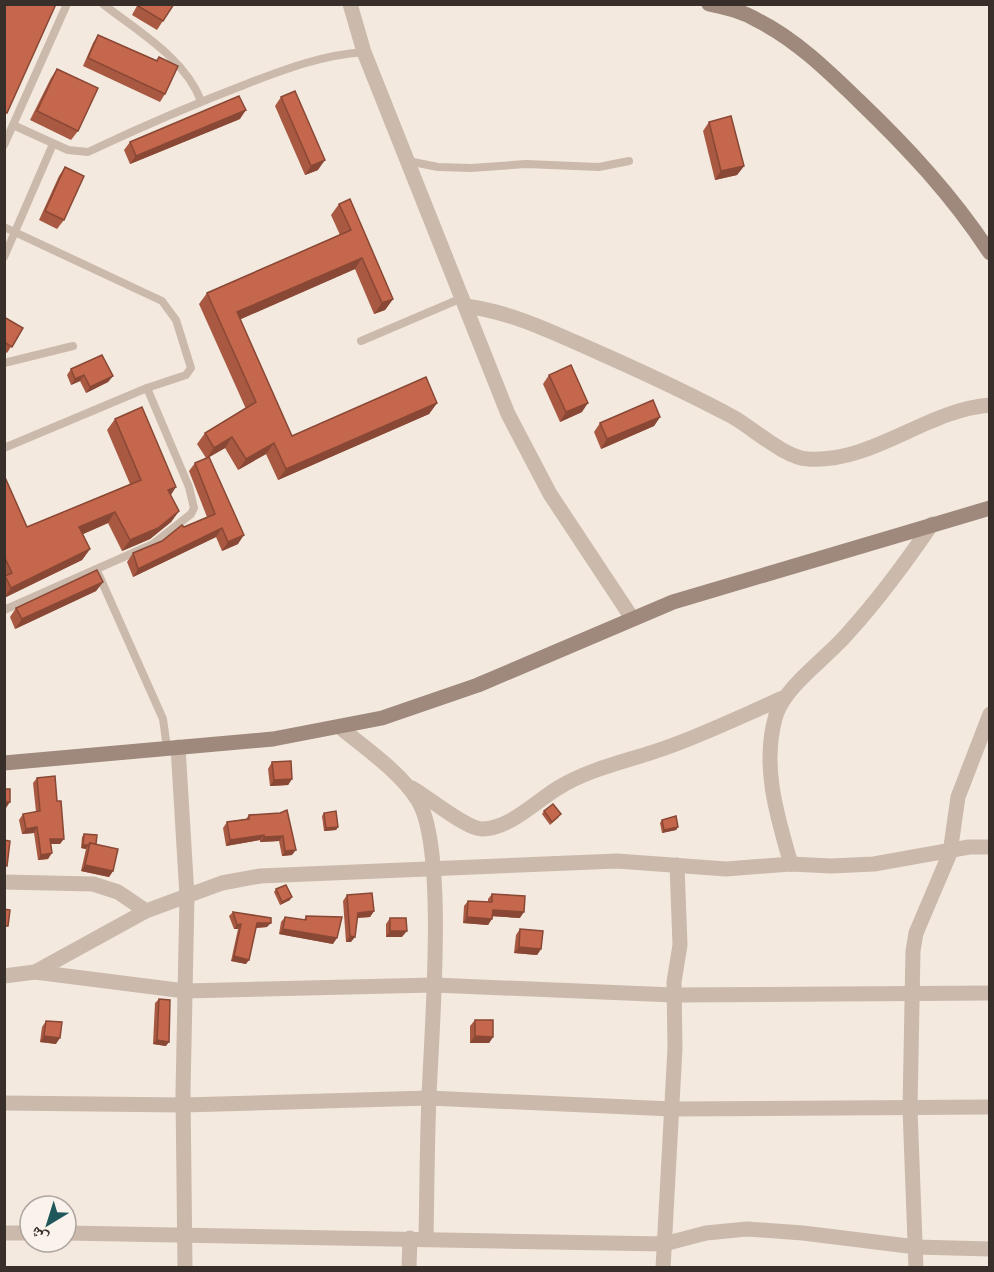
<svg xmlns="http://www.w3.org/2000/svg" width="994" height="1272" viewBox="0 0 994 1272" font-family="'Archivo Narrow','Noto Naskh Arabic',sans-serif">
  <rect width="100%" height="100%" fill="#f3e9df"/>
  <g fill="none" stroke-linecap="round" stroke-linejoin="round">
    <!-- lane -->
    <g stroke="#cbb9ab" stroke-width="8">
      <path d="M103,4C137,31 185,58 201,101"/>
      <path d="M13,125L68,150L88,152C141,127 194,104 249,83C288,68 323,55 364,52"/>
      <polyline points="4,145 67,4"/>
      <polyline points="408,161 438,167 471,168 526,164 599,167 629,161"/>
      <polyline points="4,227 162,301 176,320 191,368 186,375 147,388 4,448"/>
      <polyline points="4,257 53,144"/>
      <polyline points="361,341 462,298"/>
      <polyline points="4,363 73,346"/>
      <polyline points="98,573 163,719 167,748"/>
      <polyline points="4,610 153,544 191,514 194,508 189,487 147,388"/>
    </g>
    <!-- street -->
    <g stroke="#cbb9ab" stroke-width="15">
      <polyline points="350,4 364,52 508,414 550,494 632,618"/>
      <path d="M465,306C514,312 558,335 602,354C647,374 690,394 733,417C754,429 785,458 808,459C873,463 926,410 990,405"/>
      <path d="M341,728C366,749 399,771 417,799C448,845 431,1035 429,1097C427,1144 427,1191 426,1238"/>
      <polyline points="178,747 187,896 183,1093 185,1268"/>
      <path d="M412,788C428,797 466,829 482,829C511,828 535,802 558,788C590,768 629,761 665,748C705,734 744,715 783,698"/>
      <path d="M791,864C777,816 761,765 776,715C786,685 827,658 848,633C879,599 906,562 932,524"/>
      <polyline points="4,882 93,884 118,892 146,911"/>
      <polyline points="35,972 185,991 434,985 673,995 990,993"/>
      <polyline points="4,976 35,972 146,911 222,883 260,876 617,861 726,869 791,864 831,866 874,864 969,847 990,847"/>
      <polyline points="4,1103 183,1105 429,1098 672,1109 990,1107"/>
      <polyline points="4,1233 30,1233"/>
      <polyline points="66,1233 664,1244 706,1233 747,1229 803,1233 916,1247 990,1249"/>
      <polyline points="409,1268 410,1238"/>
      <polyline points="663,1268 675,1048 674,982 680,945 677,865"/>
      <polyline points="916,1268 910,1109 913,951 916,933 950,853 958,797 990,714"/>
    </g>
    <!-- secondary -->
    <g stroke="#9f887c" stroke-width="15">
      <path d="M709,4C726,8 742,11 757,20C795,39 827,70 858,100C907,147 952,195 990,253"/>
      <polyline points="4,763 273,739 382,718 478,685 673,602 990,508"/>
    </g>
  </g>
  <!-- wall -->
  <g fill="#a95941">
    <polygon points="138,4 174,4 157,30 132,15"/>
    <polygon points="98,35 156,60 159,57 165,94 160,102 83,66 93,43"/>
    <polygon points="57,69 78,131 71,140 30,120 51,78"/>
    <polygon points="281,97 318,170 305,175 275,106"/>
    <polygon points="240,119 130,164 124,150 130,142"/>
    <polygon points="709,122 744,166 737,175 715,180 703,131"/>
    <polygon points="65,167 64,220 57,229 39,220 59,176"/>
    <polygon points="339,204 393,299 385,310 374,314 355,269 240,319 292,436 437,403 429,414 278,480 266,454 238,470 225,448 209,457 238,544 222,551 216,537 133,577 127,562 133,553 162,541 184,527 207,517 189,471 195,463 206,458 197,444 205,433 246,409 199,304 207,293 340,235 331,215"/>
    <polygon points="4,317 23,328 7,353 4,351"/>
    <polygon points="71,369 113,376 108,382 86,393 80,381 71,385 67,375"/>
    <polygon points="549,375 582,412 560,422 543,384"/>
    <polygon points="660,417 654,426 601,449 594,432 600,423"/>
    <polygon points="115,419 170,495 179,511 171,522 150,539 122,551 108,523 83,534 90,549 82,560 4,598 4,475 27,527 130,484 107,430"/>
    <polygon points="103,582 96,591 15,629 10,617 16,608"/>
    <polygon points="272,762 292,779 288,785 270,786 268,769"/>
    <polygon points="37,778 60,844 51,844 48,859 38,860 34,833 22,834 19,820 23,814 36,812 33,783"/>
    <polygon points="544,811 559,817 550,825 542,814"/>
    <polygon points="280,813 292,855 282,856 279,841 260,842 260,840 226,846 223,828 227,822 246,819 249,815"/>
    <polygon points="324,813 338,827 336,830 324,831 322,816"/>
    <polygon points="662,820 678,827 676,830 662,833 660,823"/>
    <polygon points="84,834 96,844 113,871 109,877 81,871 86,849 81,848 82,837"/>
    <polygon points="276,889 290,900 280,905 274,892"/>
    <polygon points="492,894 520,918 492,916 488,925 463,923 464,906 468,901 488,902 488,899"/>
    <polygon points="347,895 374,911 370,917 357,918 351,942 346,942 343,901"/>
    <polygon points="233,912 267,927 256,928 246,964 231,961 238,929 234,929 229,916"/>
    <polygon points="306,916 333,944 279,934 281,922 285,917 304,920"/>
    <polygon points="390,918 402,937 386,937 386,924"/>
    <polygon points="520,929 541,949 537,955 514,953 516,935"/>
    <polygon points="159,999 166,1046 153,1044 155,1003"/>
    <polygon points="475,1020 493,1037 489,1043 470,1043 470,1026"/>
    <polygon points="46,1021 56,1044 40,1042 42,1027"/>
  </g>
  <!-- shaded-wall -->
  <g fill="#894835">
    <polygon points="246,110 240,119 130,164 136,156"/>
    <polygon points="325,160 318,170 305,175 311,166"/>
    <polygon points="744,166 737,175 715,180 721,171"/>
    <polygon points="362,258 355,269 230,324 237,312"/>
    <polygon points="393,299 385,310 374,314 382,303"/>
    <polygon points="84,375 80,381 71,385 75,379"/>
    <polygon points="113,376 108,382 86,393 90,387"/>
    <polygon points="437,403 429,414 278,480 286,469"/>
    <polygon points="588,403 582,412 560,422 566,412"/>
    <polygon points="660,417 654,426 601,449 607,439"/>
    <polygon points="232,437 225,448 206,459 214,448"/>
    <polygon points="274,443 266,454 238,470 246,459"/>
    <polygon points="176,487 169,498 168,490"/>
    <polygon points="179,511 171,522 150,539 122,551 130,540"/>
    <polygon points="115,512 108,523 72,539 79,527"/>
    <polygon points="222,528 216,537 133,577 138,569"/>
    <polygon points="244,535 238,544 222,551 228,542"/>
    <polygon points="90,549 82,560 4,598 11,588"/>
    <polygon points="103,582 96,591 15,629 22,619"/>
    <polygon points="292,779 288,785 270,786 274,780"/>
    <polygon points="4,802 10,802 6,808 4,808"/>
    <polygon points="37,827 34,833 22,834 26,829"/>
    <polygon points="338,827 336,830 324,831 326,828"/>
    <polygon points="678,827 676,830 662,833 664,830"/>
    <polygon points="264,835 260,840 226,846 230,840"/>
    <polygon points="283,836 279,841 260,842 264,837"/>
    <polygon points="50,839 64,839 60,844 46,844"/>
    <polygon points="83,845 88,845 86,849 81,848"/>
    <polygon points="296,850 292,855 282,856 285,851"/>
    <polygon points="52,853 48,859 38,860 41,855"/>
    <polygon points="85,865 113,871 109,877 81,871"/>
    <polygon points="292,897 290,900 280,905 282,902"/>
    <polygon points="493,910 524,912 520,918 489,916"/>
    <polygon points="374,911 370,917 354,918 358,913"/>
    <polygon points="467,917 492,919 488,925 463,923"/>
    <polygon points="257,923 271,923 267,927 254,928"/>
    <polygon points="241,924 238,929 234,929 237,925"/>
    <polygon points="283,929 337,938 333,944 279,934"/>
    <polygon points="390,931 407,931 402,937 386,937"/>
    <polygon points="350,936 355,937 351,942 346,942"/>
    <polygon points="519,947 541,949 537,955 514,953"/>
    <polygon points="234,956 249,960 246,964 231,961"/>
    <polygon points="44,1036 60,1038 56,1044 40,1042"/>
    <polygon points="475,1036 493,1037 489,1043 470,1043"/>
    <polygon points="157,1040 169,1042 166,1046 153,1044"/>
  </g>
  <!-- building -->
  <g fill="#c4674c" stroke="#894835" stroke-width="1.5">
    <polygon points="4,4 56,4 7,113 4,112"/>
    <polygon points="139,4 174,4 163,21 138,6"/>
    <polygon points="98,35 157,61 159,57 178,66 165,94 88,58"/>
    <polygon points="57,69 98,88 78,131 37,111"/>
    <polygon points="295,91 325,160 311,166 281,97"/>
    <polygon points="239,96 246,110 136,156 130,142"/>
    <polygon points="731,116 744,166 721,171 709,122"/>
    <polygon points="65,167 84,176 64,220 45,211"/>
    <polygon points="350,199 393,299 382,303 362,258 237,312 292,436 426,377 437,403 286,469 274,443 246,459 232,437 214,448 205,433 256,402 207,293 351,230 339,204"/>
    <polygon points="4,317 23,328 12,347 4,342"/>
    <polygon points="102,355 113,376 90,387 84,375 75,379 71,369"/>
    <polygon points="571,365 588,403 566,412 549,375"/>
    <polygon points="653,400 660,417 607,439 600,423"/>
    <polygon points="142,407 176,487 168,490 179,511 158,528 130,540 115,512 79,527 90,549 11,588 5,576 12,573 4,556 4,475 27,527 141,480 115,419"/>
    <polygon points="209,457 244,535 228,542 222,528 138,569 133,553 162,541 182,525 184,527 215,514 195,463"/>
    <polygon points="97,570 103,582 22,619 16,608"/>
    <polygon points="291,761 292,779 274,780 272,762"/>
    <polygon points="55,776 57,801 61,801 64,839 50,839 52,853 41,855 37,827 26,829 23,814 40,811 37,778"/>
    <rect x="4" y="789" width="6" height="13"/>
    <polygon points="553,804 561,814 552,822 544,811"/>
    <polygon points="287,810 296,850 285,851 283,836 264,837 264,835 230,840 227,822 249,819 249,815 280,813"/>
    <polygon points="336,811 338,827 326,828 324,813"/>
    <polygon points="676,816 678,827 664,830 662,820"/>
    <polygon points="84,834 97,835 96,844 90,843 88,845 83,845"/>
    <polygon points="4,840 10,841 7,866 4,865"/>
    <polygon points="90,843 118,849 113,871 85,865"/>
    <polygon points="286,885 292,897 282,902 276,889"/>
    <polygon points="372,893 374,911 358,913 355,937 350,936 347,895"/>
    <polygon points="492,894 525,896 524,912 493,910 492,919 467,917 468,901 492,902"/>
    <polygon points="4,909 10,910 8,926 4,926"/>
    <polygon points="233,912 271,918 271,923 257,923 249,960 234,956 241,924 237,925"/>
    <polygon points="306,916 342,917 337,938 283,929 285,917 306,920"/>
    <polygon points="390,918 406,918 407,931 390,931"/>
    <polygon points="520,929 543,931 541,949 519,947"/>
    <polygon points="159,999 170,1000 169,1042 157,1040"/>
    <polygon points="475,1020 493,1020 493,1037 475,1036"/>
    <polygon points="46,1021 62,1022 60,1038 44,1036"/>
  </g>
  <!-- border -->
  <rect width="994" height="1272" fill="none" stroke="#392f2a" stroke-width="12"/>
  <!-- north arrow -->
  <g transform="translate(48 1224) rotate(218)"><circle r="28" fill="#faf3ec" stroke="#ada59e" stroke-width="1.5"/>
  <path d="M0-4.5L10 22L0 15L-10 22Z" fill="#20575a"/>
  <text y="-9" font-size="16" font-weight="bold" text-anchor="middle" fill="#392f2a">ش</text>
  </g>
</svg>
